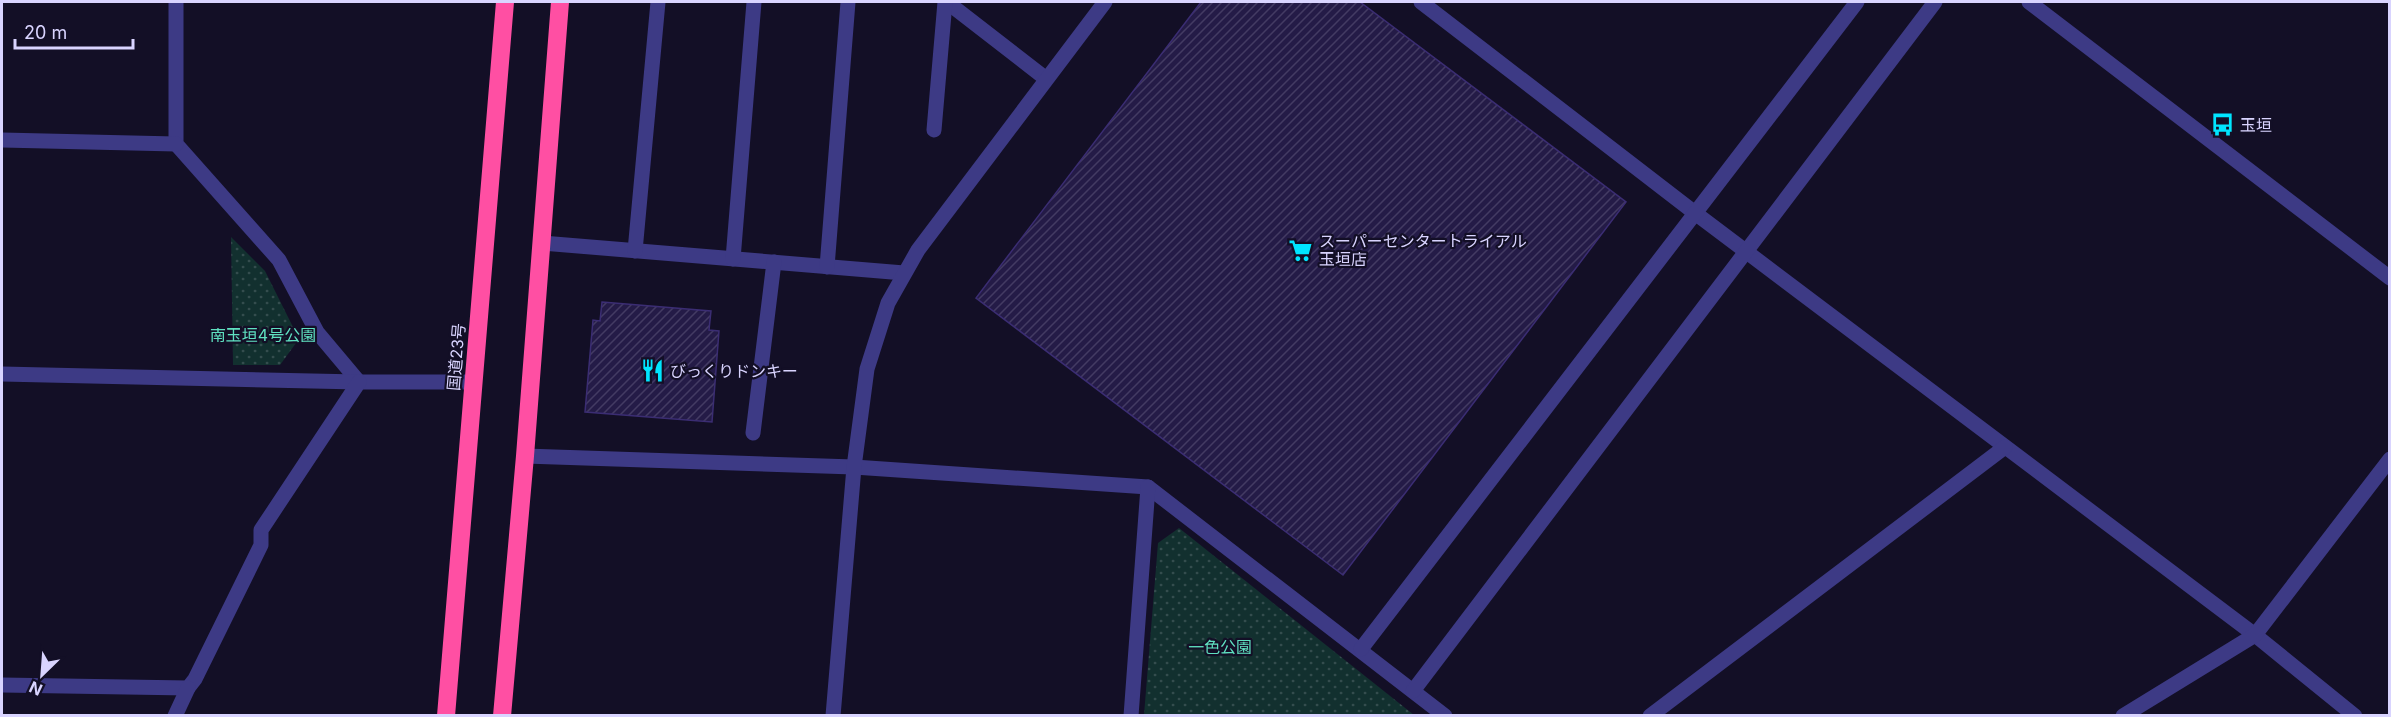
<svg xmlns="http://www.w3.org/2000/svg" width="2391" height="717" viewBox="0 0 2391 717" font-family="Inter,'Noto Sans JP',sans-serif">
  <defs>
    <pattern id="park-dots" width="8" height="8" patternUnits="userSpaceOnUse" patternTransform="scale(1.5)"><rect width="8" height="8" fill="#12302f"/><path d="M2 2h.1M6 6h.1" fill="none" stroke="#344d4e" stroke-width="1.8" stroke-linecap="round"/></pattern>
    <pattern id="building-hatch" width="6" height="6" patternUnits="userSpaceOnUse" patternTransform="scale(1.5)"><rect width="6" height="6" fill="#241b47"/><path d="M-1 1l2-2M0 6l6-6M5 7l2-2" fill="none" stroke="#433b63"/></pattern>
  </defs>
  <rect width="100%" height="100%" fill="#130f26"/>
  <!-- park -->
  <g fill="url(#park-dots)">
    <polygon points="231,237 265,271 299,339 280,365 233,365"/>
    <polygon points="1179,528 1414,715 1144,715 1158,543"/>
  </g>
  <!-- building -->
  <g fill="url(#building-hatch)" stroke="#3b2d73" stroke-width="1.5">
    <polygon points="1201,2 1360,2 1626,202 1343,575 976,298"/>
    <polygon points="602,302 711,311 709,330 719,331 712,422 585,412 593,320 600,321"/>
  </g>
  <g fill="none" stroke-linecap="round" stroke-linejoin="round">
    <!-- minor -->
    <g stroke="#3d3a85" stroke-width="15">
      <polyline points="176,2 176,144 279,260 317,332 359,382"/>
      <polyline points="947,2 1045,78"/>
      <polyline points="1421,2 1695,213 2255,635 2355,716"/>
      <polyline points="2029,2 2390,278"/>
      <polyline points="934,130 945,2"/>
      <polyline points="2,140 176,144"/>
      <polyline points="542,243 904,273"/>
      <polyline points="635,251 658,2"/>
      <polyline points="733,259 754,2"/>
      <polyline points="827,267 848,2"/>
      <polyline points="2,374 359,382 474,382"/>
      <polyline points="753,433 774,262"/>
      <polyline points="525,456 854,467 1148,487 1445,716"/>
      <polyline points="1361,649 1857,2"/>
      <polyline points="2,685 188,688 195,679 261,545 261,530 359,382"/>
      <polyline points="1413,691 1935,2"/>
      <polyline points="175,716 188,688"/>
      <polyline points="833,716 854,467 867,369 888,303 918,250 1105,2"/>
      <polyline points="1131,716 1148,487"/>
      <polyline points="1650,716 2005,447"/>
      <polyline points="2123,716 2255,635 2390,459"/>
    </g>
    <!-- highway -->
    <g stroke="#ff4fa3" stroke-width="18">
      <polyline points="446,716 505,2"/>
      <polyline points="502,716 525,456 560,2"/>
    </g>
  </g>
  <!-- icons -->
  <defs>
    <symbol id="bus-bare" viewBox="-9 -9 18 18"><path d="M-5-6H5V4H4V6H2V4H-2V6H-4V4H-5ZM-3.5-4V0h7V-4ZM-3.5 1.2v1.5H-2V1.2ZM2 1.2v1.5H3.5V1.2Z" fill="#00e5ff" stroke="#130f26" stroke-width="2.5" paint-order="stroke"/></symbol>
    <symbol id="supermarket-bare" viewBox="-9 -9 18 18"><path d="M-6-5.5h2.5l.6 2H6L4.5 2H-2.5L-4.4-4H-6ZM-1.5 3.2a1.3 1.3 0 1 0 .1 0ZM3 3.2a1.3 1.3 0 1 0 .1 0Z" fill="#00e5ff" stroke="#130f26" stroke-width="2.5" paint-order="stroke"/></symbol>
    <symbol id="restaurant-bare" viewBox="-9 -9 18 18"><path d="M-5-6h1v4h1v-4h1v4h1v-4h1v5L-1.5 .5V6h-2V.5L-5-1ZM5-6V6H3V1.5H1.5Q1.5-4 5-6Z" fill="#00e5ff" stroke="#130f26" stroke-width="2.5" paint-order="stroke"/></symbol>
  </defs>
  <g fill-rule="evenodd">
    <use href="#bus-bare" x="2206" y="108" width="33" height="33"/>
    <use href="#supermarket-bare" x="1284" y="234" width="33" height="33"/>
    <use href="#restaurant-bare" x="636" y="354" width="33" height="33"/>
  </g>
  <g text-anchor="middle" stroke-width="4.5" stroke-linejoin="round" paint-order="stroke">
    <!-- poi labels -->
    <g font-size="16" fill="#d9d4ff" stroke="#130f26" text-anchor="start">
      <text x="2240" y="131">玉垣</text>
      <text x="1319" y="247">スーパーセンタートライアル<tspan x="1319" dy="18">玉垣店</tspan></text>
      <text x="670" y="377">びっくりドンキー</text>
    </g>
    <!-- park labels -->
    <g font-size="16" fill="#5fe0c0" stroke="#130f26">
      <text x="263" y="341">南玉垣4号公園</text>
      <text x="1220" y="653">一色公園</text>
    </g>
    <!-- street labels -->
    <g font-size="16" fill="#d9d4ff" stroke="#130f26">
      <text transform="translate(456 357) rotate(-85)" y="6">国道23号</text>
    </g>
  </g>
  <!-- border -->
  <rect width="2391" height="717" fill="none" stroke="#d9d4ff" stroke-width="6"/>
  <!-- north arrow -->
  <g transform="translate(42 675) rotate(205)" stroke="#130f26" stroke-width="4.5" paint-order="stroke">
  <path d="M0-4.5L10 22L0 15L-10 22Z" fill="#d9d4ff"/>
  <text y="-9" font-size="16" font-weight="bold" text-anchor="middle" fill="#d9d4ff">N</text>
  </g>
  <!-- scale -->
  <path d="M15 39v9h118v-9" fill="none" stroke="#d9d4ff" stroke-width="3"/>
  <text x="24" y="39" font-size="18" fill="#d9d4ff" stroke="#130f26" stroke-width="4.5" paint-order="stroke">20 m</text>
</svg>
